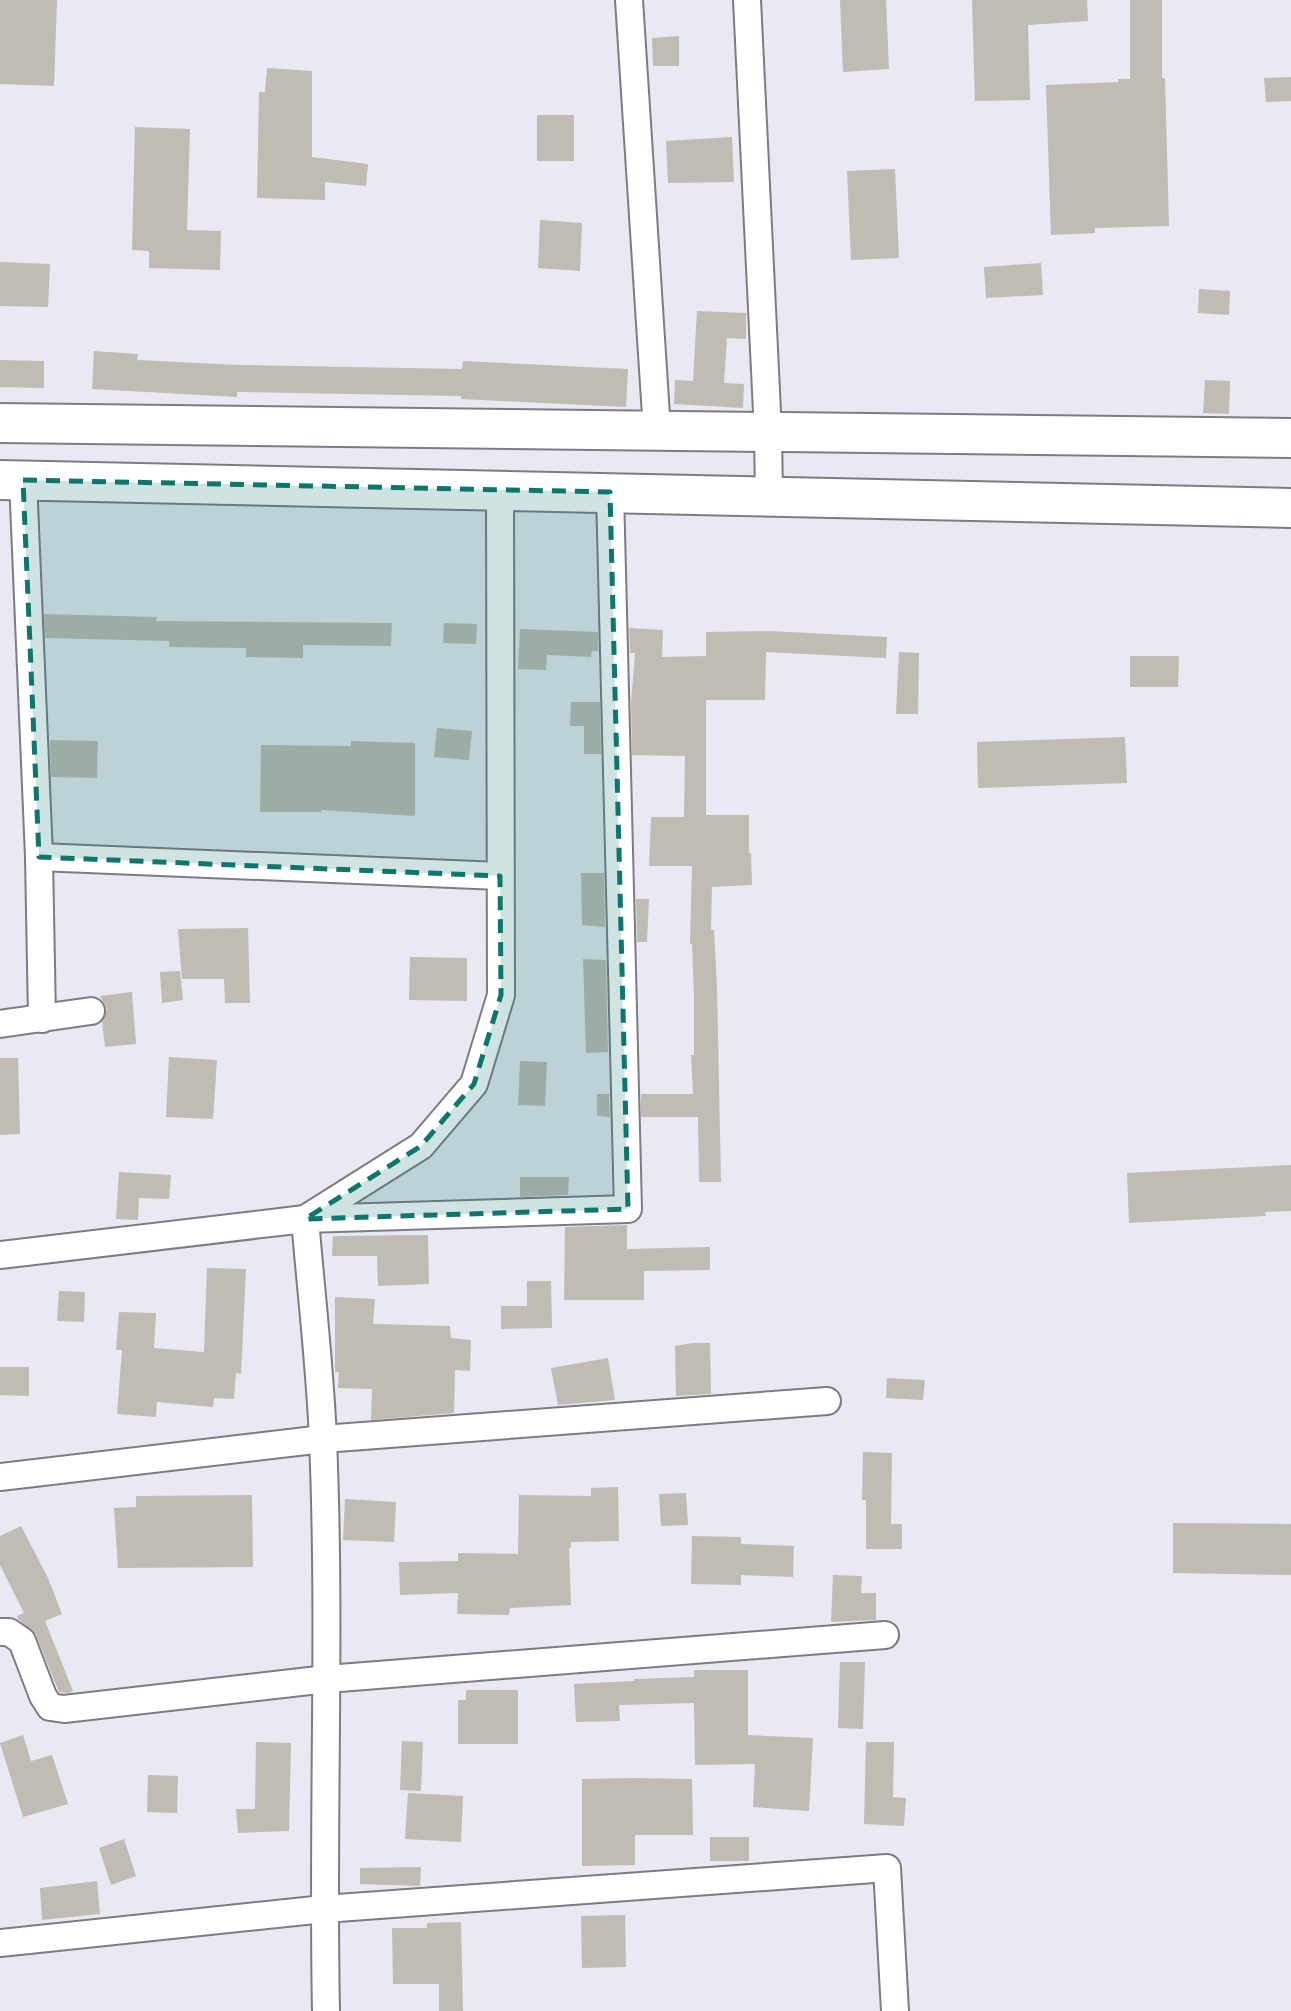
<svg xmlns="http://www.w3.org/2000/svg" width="1291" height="2011" viewBox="0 0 1291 2011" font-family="'Varela Round',sans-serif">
  <rect width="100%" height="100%" fill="#e8e9f2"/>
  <!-- building -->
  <g fill="#c0bbb3">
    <polygon points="0,0 57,0 54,86 0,84"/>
    <polygon points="840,0 886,0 889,69 843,72"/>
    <polygon points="972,0 1087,0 1088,21 1028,25 1030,100 975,101"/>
    <polygon points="1130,0 1162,0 1162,78 1165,78 1169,226 1095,228 1095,233 1051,235 1046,85 1118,82 1118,79 1130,79"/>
    <polygon points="679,36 679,66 653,66 652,38"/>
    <polygon points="267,68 312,71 312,157 368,164 366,186 325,182 325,200 257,198 259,92 265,92"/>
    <polygon points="1291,77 1291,101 1266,102 1264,78"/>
    <rect x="537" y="115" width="37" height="46"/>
    <polygon points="135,127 190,129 187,230 221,231 220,270 149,268 149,251 132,250"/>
    <polygon points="732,137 734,182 668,183 666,141"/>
    <polygon points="895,169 899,258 851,260 847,171"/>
    <polygon points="540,220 582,223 580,271 538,268"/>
    <polygon points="0,262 50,264 48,307 0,306"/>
    <polygon points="1041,263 1043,295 986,298 984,267"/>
    <polygon points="1199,289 1230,291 1229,315 1198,313"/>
    <polygon points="697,311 746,313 746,339 727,338 724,383 744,384 743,408 674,404 675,380 693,381"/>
    <polygon points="94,351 138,354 137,360 237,365 462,369 463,361 628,369 626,407 461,399 461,396 237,392 237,397 92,389"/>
    <polygon points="0,360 44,361 44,388 0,387"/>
    <polygon points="1205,380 1230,381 1229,414 1203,413"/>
    <polygon points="44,614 157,617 156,621 392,623 391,646 303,645 303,658 246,657 246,648 169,647 169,641 45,638"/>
    <polygon points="444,623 477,624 476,644 443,643"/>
    <polygon points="629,628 663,630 662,657 706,656 706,632 770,631 887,637 886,658 766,652 765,700 706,700 706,815 749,815 749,853 751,853 752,885 712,887 711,930 714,930 717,987 721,1182 699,1182 698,1117 641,1117 641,1094 693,1094 691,1055 694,1055 694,994 692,944 690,944 692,866 649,866 651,817 684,817 685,756 632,755 631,703 635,653 630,653"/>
    <polygon points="520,629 598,632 598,651 592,651 591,657 547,655 546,670 518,669"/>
    <polygon points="899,652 919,653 918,714 896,714"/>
    <polygon points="1130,656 1179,656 1178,687 1130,687"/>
    <polygon points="571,702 600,702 601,754 584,754 584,726 570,726"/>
    <polygon points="437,728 472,731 469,760 434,757"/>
    <polygon points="1125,737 1127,783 978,788 977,742"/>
    <polygon points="50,740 98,741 97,778 51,777"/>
    <polygon points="351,741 415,743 415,816 321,810 321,812 260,812 261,745 351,746"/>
    <polygon points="581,873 604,873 605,927 582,925"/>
    <polygon points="636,899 649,899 647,942 637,942"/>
    <polygon points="248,928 250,1003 225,1003 224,979 182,979 178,929"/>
    <polygon points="410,957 467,958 467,1001 409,1000"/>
    <polygon points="583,959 606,960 608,1052 586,1053"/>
    <polygon points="180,971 183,1000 162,1003 160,972"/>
    <polygon points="132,992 136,1044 105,1047 102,1021 107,1009 100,996"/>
    <polygon points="169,1057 217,1060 213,1119 166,1117"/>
    <polygon points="0,1058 18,1058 20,1134 0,1135"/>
    <polygon points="520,1061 547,1062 545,1106 518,1105"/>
    <polygon points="597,1094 609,1094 610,1117 597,1116"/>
    <polygon points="1291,1165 1291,1211 1265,1212 1266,1216 1129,1223 1127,1173"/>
    <polygon points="119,1172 171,1175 169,1199 139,1198 138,1220 116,1219"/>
    <polygon points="520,1177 569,1177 568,1195 520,1197"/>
    <polygon points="627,1225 627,1249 710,1247 710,1270 644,1271 644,1300 564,1300 565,1227"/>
    <polygon points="428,1235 429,1284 378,1286 377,1256 332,1256 333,1236"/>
    <polygon points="207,1268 246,1269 241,1374 236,1373 234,1399 214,1398 213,1407 157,1402 156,1417 117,1414 122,1350 116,1350 119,1312 156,1313 154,1348 204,1352"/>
    <polygon points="527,1281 551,1281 552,1328 501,1329 501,1306 527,1306"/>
    <polygon points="59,1291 85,1292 84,1322 57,1321"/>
    <polygon points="335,1297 375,1299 373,1324 450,1326 451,1338 471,1340 470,1371 455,1370 454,1413 371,1420 372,1389 338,1388 339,1372 335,1372"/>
    <polygon points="693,1343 710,1343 711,1394 676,1396 675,1346"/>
    <polygon points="608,1358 615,1400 558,1405 551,1368"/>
    <polygon points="0,1367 29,1367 29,1396 0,1395"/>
    <polygon points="887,1378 925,1380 923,1400 886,1398"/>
    <polygon points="863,1452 892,1453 891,1524 902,1524 902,1549 866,1549 866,1500 862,1500"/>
    <polygon points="618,1487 619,1541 571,1542 571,1548 569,1548 571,1605 510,1608 509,1615 457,1614 458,1593 400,1595 399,1562 458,1561 458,1553 518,1554 519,1495 591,1496 591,1488"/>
    <polygon points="686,1493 688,1525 661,1526 659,1494"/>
    <polygon points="252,1495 253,1567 118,1568 114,1508 136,1507 136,1496"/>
    <polygon points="345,1499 396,1502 394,1542 343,1540"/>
    <polygon points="1173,1523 1291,1524 1291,1575 1173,1573"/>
    <polygon points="21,1526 48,1578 62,1614 45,1621 73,1691 69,1693 59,1692 36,1635 18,1619 17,1616 24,1613 0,1565 0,1536"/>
    <polygon points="692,1536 741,1537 741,1544 794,1546 793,1577 741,1575 741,1585 691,1584"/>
    <polygon points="833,1575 862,1576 861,1593 876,1593 876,1620 831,1622"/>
    <polygon points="840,1662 865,1662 863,1729 838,1728"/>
    <polygon points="694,1670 748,1670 748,1735 813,1738 809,1811 753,1807 755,1764 695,1765 694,1703 619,1705 620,1721 576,1722 574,1684 634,1681 634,1679 694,1677"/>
    <polygon points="466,1690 518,1690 518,1744 458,1744 458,1700 466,1700"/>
    <polygon points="23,1735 31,1761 52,1755 68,1804 23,1817 0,1743"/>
    <polygon points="402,1741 423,1742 421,1791 400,1790"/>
    <polygon points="256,1742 291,1743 289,1831 238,1833 236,1809 255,1809"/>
    <polygon points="866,1742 894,1742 893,1797 906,1798 904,1826 864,1824"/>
    <polygon points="148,1775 178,1776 177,1813 147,1812"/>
    <polygon points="635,1778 692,1779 693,1835 635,1835 635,1865 582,1866 582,1779"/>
    <polygon points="408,1793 463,1796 461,1842 405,1839"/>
    <rect x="710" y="1837" width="39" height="24"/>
    <polygon points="124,1839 136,1876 111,1885 99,1848"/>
    <polygon points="421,1867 420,1886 360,1884 360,1868"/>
    <polygon points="97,1881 100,1914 42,1920 40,1888"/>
    <polygon points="625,1915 626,1967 582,1968 581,1916"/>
    <polygon points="461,1922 463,2011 439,2011 439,1984 393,1984 392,1928 427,1928 427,1923"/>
  </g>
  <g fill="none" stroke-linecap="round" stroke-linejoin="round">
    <defs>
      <g id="minor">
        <polyline points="629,0 657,431"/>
        <polyline points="747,0 768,432 769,497"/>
        <polyline points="23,480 39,857 42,1019"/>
        <polyline points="39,857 500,876"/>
        <polyline points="0,1024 91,1011"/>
        <polyline points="0,1255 305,1219 628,1209 610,492"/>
        <polyline points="0,1477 323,1439 827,1401"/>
        <polyline points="0,1632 9,1632 22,1641 43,1696 50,1707 64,1709 327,1679 885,1635"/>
        <polyline points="0,1943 324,1909 887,1868 895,2011"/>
        <path d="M326,2011C322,1821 331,1630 323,1440C320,1366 311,1292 305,1219L421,1146L474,1084L501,995L500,490"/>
      </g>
      <g id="primary">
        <polyline points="0,423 1291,438"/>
        <polyline points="0,480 1291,508"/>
      </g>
    </defs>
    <!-- minor casing -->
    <use href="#minor" stroke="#7c7c84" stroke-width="30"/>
    <!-- primary casing -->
    <use href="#primary" stroke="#7c7c84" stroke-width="42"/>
    <!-- minor -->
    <use href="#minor" stroke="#fff" stroke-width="26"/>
    <!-- primary -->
    <use href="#primary" stroke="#fff" stroke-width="38"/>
  </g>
  <!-- marked area -->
  <path fill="#0f766e" fill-opacity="0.2" stroke="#0f766e" stroke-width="5" stroke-dasharray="14 9" stroke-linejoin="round" d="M23,480L610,492L628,1209L305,1219L421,1146L474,1084L501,995L500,876L39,857Z"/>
</svg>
